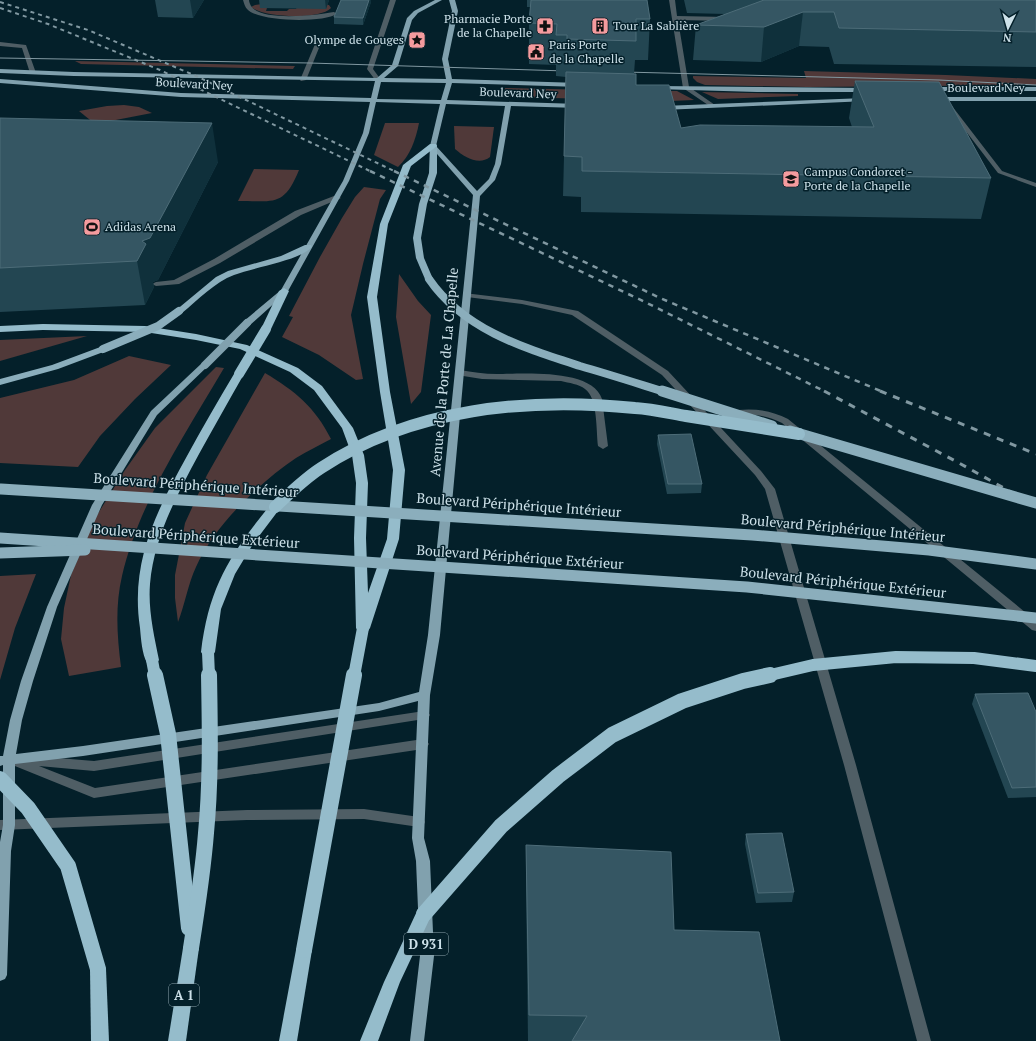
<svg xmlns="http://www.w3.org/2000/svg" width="1036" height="1041" viewBox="0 0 1036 1041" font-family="'PT Serif',serif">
  <rect width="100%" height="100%" fill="#04202a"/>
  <!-- green -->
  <g fill="#503939">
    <path d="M299,2L329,5L331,8C320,20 263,18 251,7L255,5L262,4L260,8H267L266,11H287L289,9H296Z"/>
    <polygon points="75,61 295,66 293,69 81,64"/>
    <polygon points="804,71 946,75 1036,79 1036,85 807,87 705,85 697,82 693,78 693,76 806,78"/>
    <polygon points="505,88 637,91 637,100 504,97"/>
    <polygon points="668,91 677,91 694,100 671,101"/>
    <polygon points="702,92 798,94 798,96 718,99"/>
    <polygon points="124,105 139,107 152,113 95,124 79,111 107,106"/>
    <path d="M385,123H419C416,139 410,156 398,167L374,155Z"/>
    <path d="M454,126L494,127L490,157C479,166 464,157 455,149Z"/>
    <path d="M254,169L299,170C284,207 274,201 238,201Z"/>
    <polygon points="364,187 386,190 380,199 363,264 351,315 363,379 356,380 319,355 282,337 293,317 289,316 320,257 342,218 355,197"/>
    <polygon points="399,274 418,301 431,315 421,392 411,404 396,317"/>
    <polygon points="87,336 0,361 0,340"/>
    <polygon points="129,356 171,365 135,399 100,436 78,467 0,463 0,398 74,380"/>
    <path d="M216,367L224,368C186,433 139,502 122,576C115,606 117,636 121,667L69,676L61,639L64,608L71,575L94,520L125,470L155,428Z"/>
    <path d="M265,373C295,391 315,407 331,439C320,445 307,451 296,458C259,483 214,526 196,567C188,584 185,604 178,622L175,598V575L185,523L207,475Z"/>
    <polygon points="36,574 15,628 0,680 0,576"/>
  </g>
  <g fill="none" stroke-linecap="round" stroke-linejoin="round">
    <!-- service -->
    <g fill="#4f5e65" fill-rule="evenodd">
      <path d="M243,0H249C249,2 250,4 251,6C261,22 318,15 334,12L337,14C323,23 258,22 247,9C245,7 244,3 243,0Z"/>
      <polygon points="390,0 396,0 373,69 381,80 378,82 376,81 367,69"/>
      <polygon points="318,37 323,38 306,80 301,81 300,80"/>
      <polygon points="948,106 952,106 1002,171 1036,183 1036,187 998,173 948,108"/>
      <polygon points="334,196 337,196 341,198 301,215 220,263 179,284 156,286 152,284 156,282 174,280 214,259 295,211"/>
      <polygon points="464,293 522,300 578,311 668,371 761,471 775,489 856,765 931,1041 917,1041 844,765 765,489 755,475 662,375 572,315 522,304 467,297 463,295"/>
      <path d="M460,370C472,372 484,374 497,374C522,374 592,368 602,399L608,446L603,449L598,446C596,431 598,398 585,389C579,384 569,383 561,381L482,379L457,375L456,373L457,371Z"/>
      <path d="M738,410C756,408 772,411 788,419L1036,621V631L1032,630L782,423C770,417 758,414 745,415C738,415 731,419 726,414L728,412Z"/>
      <polygon points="424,711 428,712 430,715 428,718 424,719 94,771 39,766 95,788 423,739 427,741 429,744 427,747 423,749 94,798 5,762 3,759 5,756 9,754 17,757 22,755 94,761"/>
    </g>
    <!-- minor -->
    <g fill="#4f5e65" fill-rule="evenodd">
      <polygon points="669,0 675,0 677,16 727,17 730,19 727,21 678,20 689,87 715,105 715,107 711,107 683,88"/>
      <polygon points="0,42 26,45 36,73 35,74 30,73 22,48 0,46"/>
      <polygon points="364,809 419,817 423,818 425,822 423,826 419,827 364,819 247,820 0,830 0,820 247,810"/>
    </g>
    <!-- primary -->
    <g fill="#81a1ae" fill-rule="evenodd">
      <path d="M435,0H442L418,13L412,20L398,66L384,78L446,79L442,59L452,11L449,0H455L458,11L448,59L452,79L580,83L583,85L580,87L452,83L447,100L579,104L582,106L579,108L511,106L501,164L495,180L480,196L440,635L430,695L424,838L430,861L434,956L424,1041H410L420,956L416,861L412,838L418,701L379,711L83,756L15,764V825L11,851L7,975L5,979L0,981V842L3,825V765L0,766V756H3L10,720L21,681L47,607L92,505L151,411L202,363L205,362L209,365L157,415L102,505L57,607L33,681L22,720L16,754L83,746L379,703L419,692L428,635L473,195L430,146L440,104L376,102L369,133L349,181L288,291L250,325H244L243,323L244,321L281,290L333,198L343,181L363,133L370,102L181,97L0,83V79L181,93L371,98L375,81L74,76L0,73V69L74,72L377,78L392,65L407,18L414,11ZM381,82L446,83L441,100L377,99ZM446,104L505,106L495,164L489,179L477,191L436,146Z"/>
      <polygon points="658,86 866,88 869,90 866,92 757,92 656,89 655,88"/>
      <polygon points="1036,87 1036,91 930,91 927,89 930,87"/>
      <polygon points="1036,97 1036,101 935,101 932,99 935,97"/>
      <polygon points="865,98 868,100 867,101 663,110 660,108 663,106"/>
    </g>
    <!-- trunk -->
    <g fill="#8baebc" fill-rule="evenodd">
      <polygon points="430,144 436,144 437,146 437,173 427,204 421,238 424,258 433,279 429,282 425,279 416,258 413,238 419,204 429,173"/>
      <path d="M305,245H311L312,247C299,261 254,267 234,275C215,282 198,300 182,313L179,314L175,311L216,277L228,271L281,256Z"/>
      <polygon points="103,346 106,347 108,349 106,351 58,369 0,385 0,379 52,365"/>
    </g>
    <!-- motorway -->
    <g fill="#95bccb" fill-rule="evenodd">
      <polygon points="430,144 436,144 437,146 411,166 388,224 377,297 390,392 405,470 399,539 370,628 368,631 363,633 358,631 356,628 354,538 356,483 352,455 342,428 314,390 290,372 240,349 196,340 145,332 43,330 0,332 0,326 43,324 145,326 196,334 247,345 298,368 322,386 353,428 364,455 368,483 366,538 368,593 387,539 393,470 380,392 367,297 380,224 403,165"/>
      <polygon points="284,288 289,291 271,329 266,332 262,331 261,329 279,291"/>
      <path d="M239,371L244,374C229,400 214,427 199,454C177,495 154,537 150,584C148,610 154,635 159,660L157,663L152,665L147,663C142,654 141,639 140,628C130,562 156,512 187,456C202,428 218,401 234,374Z"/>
      <path d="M275,503L279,504L281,507L253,544L235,574L221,609L215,652L213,655L208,657L203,655L201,652C209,586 230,555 271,504Z"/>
      <polygon points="424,907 430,909 432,914 400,982 378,1041 360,1041 384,982 418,909"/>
      <polygon points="191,941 197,943 199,948 186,1041 168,1041 183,948 185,943"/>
      <polygon points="304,943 310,945 312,950 297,1041 279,1041 296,950 298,945"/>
      <polygon points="98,962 104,964 106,969 109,1041 91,1041 90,969 92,964"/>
    </g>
    <!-- tram -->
    <g stroke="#8198a1" stroke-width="1">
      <polyline points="0,58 310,63 566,71"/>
      <polyline points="624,72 939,80 1036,85"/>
    </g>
    <!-- rail-far2 -->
    <g stroke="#8198a1" stroke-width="2" stroke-dasharray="4 4" stroke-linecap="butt">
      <polyline points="0,2 88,30 196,76 396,172"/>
      <polyline points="0,8 48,24 160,70 372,172"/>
    </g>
    <!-- rail-far1 -->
    <g stroke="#8198a1" stroke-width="2.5" stroke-dasharray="5.5 5.5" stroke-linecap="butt">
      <polyline points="370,171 645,302 826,392"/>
      <polyline points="394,171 660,298 883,392"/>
    </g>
    <!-- rail -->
    <g stroke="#8198a1" stroke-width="3" stroke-dasharray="7 7" stroke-linecap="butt">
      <polyline points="824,391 959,463 1036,506"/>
      <polyline points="880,391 1036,454"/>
    </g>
    <!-- primary-bridge -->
    <polyline stroke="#81a1ae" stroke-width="8" points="205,365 247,323"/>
    <!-- trunk-bridge-far1 -->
    <g stroke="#8baebc" stroke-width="8">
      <path d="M429,279C464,330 524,348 580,366C608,374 636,383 665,392"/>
      <polyline points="103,349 158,326 179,311"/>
    </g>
    <!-- trunk-bridge -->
    <g stroke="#8baebc" stroke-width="11">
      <polyline points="662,391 772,426"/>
      <polyline points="790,431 1036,503"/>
      <polyline points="1,489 752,535 929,550 1036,564"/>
      <polyline points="0,538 747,587 1036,618"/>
      <polyline points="0,553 85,550"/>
    </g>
    <!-- motorway-bridge-far2 -->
    <polyline stroke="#95bccb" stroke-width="10" points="239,374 266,329"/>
    <!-- motorway-bridge-far1 -->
    <g stroke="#95bccb" stroke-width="12">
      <path d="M275,507C290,493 304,479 321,468C412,408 529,397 635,408C652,409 669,413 686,416C723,422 761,428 799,434"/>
      <polyline points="208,652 209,676"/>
      <polyline points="152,660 155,676"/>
      <polyline points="354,676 363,628"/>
      <polyline points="766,676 813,665 896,657 974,658 1036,666"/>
    </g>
    <!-- motorway-bridge -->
    <g stroke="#95bccb" stroke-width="16">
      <polyline points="155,675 168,734 189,928"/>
      <polyline points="0,779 28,808 68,866 98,969"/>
      <polyline points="424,914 501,826 558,776 612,735 682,701 743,681 770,675"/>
      <path d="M191,948C197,910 203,872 206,833C211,781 210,728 209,675"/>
      <polyline points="304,950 354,675"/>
    </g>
  </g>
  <!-- wall -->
  <g fill="#234652">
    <polygon points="155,0 204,0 193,18 158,17"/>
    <polygon points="259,0 329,0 326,9 260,8"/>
    <polygon points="341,0 371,0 371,2 363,25 334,24 334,17"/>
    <polygon points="527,0 647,0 650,19 648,60 635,60 634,74 636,85 681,128 852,127 849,118 855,81 991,178 981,219 581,212 581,197 563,196 566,77 556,76 556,65 529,64 529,23 530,7 527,7"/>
    <polygon points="684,0 1036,0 1036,67 834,64 829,47 799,46 761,62 693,60 696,25 725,14 687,13"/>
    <polygon points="0,118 218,162 158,280 153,282 154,287 145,305 0,312"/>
    <polygon points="658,435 702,484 701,493 667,494 657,444"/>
    <polygon points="975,694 1036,712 1036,797 1008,798 972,704"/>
    <polygon points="746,834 794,892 792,902 756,903 745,844"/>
    <polygon points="526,845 674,930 780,1041 528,1041 526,880"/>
  </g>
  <!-- shaded-wall -->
  <g fill="#0f303b">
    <polygon points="190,0 204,0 193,18"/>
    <polygon points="325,0 329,0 326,9"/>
    <polygon points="369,0 371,0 371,2 363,25 363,18"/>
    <polygon points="803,12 799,46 761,62 764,27"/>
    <polygon points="212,123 218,162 158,280 153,282 154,287 145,305 137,261 142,241"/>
  </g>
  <!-- building -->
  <g fill="#355663" stroke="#4d6c78">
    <polygon points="341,0 369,0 363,18 334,17"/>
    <polygon points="531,0 647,0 650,19 636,19 636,41 567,39 567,35 556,35 557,24 529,23"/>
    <polygon points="764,0 1036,0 1036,32 839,28 834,12 803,12 764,27 696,25"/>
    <polygon points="566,72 636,74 636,85 669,85 681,128 700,125 874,127 855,81 939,82 991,178 582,171 582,157 564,156"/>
    <polygon points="0,118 212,123 150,238 142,241 146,244 137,261 0,268"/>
    <polygon points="691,434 702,484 668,484 658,435"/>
    <polygon points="1028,693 1036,712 1036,787 1012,788 975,694"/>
    <polygon points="782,833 794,892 758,893 746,834"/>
    <polygon points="526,845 671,852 674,930 759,932 780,1041 572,1041 587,1016 529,1015"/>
  </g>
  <!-- icons -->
  <defs>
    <symbol id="pharmacy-square" viewBox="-11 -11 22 22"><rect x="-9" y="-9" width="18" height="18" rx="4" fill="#f59b9e" stroke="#04202a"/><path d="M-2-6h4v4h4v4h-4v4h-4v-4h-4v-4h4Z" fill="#111"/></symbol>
    <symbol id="building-square" viewBox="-11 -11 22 22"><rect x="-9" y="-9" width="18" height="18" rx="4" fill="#f59b9e" stroke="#04202a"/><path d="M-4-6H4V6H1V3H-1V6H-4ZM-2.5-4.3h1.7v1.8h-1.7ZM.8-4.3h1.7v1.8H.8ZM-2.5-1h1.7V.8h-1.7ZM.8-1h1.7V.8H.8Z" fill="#111"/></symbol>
    <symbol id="sight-square" viewBox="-11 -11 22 22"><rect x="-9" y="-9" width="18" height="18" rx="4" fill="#f59b9e" stroke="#04202a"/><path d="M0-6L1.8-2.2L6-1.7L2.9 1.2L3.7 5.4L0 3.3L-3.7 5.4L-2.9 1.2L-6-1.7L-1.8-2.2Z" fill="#111"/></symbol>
    <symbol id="civic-square" viewBox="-11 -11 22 22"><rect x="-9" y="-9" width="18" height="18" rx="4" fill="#f59b9e" stroke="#04202a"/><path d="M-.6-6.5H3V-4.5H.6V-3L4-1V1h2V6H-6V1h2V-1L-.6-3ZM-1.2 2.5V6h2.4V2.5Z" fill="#111"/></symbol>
    <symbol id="university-square" viewBox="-11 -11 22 22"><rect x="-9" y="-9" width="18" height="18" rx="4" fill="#f59b9e" stroke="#04202a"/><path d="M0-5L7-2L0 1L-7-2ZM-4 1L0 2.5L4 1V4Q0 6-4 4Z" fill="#111"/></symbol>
    <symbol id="stadium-square" viewBox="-11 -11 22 22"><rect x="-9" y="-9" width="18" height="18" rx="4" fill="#f59b9e" stroke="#04202a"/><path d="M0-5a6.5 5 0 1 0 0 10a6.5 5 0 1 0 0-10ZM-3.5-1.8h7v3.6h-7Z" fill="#111"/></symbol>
  </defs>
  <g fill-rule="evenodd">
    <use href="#pharmacy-square" x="535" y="16" width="20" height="20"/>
    <use href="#building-square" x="590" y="16" width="20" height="20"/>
    <use href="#sight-square" x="407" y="30" width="20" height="20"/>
    <use href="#civic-square" x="526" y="42" width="20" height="20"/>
    <use href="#university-square" x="781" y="169" width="20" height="20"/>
    <use href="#stadium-square" x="82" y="217" width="20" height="20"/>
  </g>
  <g text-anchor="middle" stroke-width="3" stroke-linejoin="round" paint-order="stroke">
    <!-- far-poi labels -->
    <g font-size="12" fill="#cde1e9" stroke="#04202a" text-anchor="start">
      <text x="532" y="23" text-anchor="end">Pharmacie Porte<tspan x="532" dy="14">de la Chapelle</tspan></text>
      <text x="613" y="30">Tour La Sablière</text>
      <text x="404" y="44" text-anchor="end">Olympe de Gouges</text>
      <text x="549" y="49">Paris Porte<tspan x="549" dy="14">de la Chapelle</tspan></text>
      <text x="804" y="176">Campus Condorcet -<tspan x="804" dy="14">Porte de la Chapelle</tspan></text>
      <text x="105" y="231">Adidas Arena</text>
    </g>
    <!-- far-street labels -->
    <g font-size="12" fill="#cde1e9" stroke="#04202a">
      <text transform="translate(194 84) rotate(3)" y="4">Boulevard Ney</text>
      <text x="986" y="92">Boulevard Ney</text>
      <text transform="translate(518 93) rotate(2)" y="4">Boulevard Ney</text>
    </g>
    <!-- shield labels -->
    <g fill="#04202a" stroke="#91a7b0" stroke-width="1">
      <rect x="404" y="933" width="44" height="22" rx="3"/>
      <rect x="169" y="984" width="30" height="22" rx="3"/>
    </g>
    <g font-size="13" font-weight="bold" fill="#cde1e9">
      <text x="426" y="949">D 931</text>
      <text x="184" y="1000">A 1</text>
    </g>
    <!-- street labels -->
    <g font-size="14" fill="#cde1e9" stroke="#04202a">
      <text transform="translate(444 372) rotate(-85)" y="5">Avenue de la Porte de La Chapelle</text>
      <text transform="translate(196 485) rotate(4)" y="5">Boulevard Périphérique Intérieur</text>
      <text transform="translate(519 505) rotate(4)" y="5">Boulevard Périphérique Intérieur</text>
      <text transform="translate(843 528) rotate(5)" y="5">Boulevard Périphérique Intérieur</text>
      <text transform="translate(196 536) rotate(4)" y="5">Boulevard Périphérique Extérieur</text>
      <text transform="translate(520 557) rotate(4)" y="5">Boulevard Périphérique Extérieur</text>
      <text transform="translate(843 582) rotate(6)" y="5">Boulevard Périphérique Extérieur</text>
    </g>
  </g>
  <!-- north arrow -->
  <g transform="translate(1008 28) rotate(185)" stroke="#04202a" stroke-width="3" paint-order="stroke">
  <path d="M0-3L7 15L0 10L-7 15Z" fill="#cde1e9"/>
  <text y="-6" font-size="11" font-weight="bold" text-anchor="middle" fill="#cde1e9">N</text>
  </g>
</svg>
